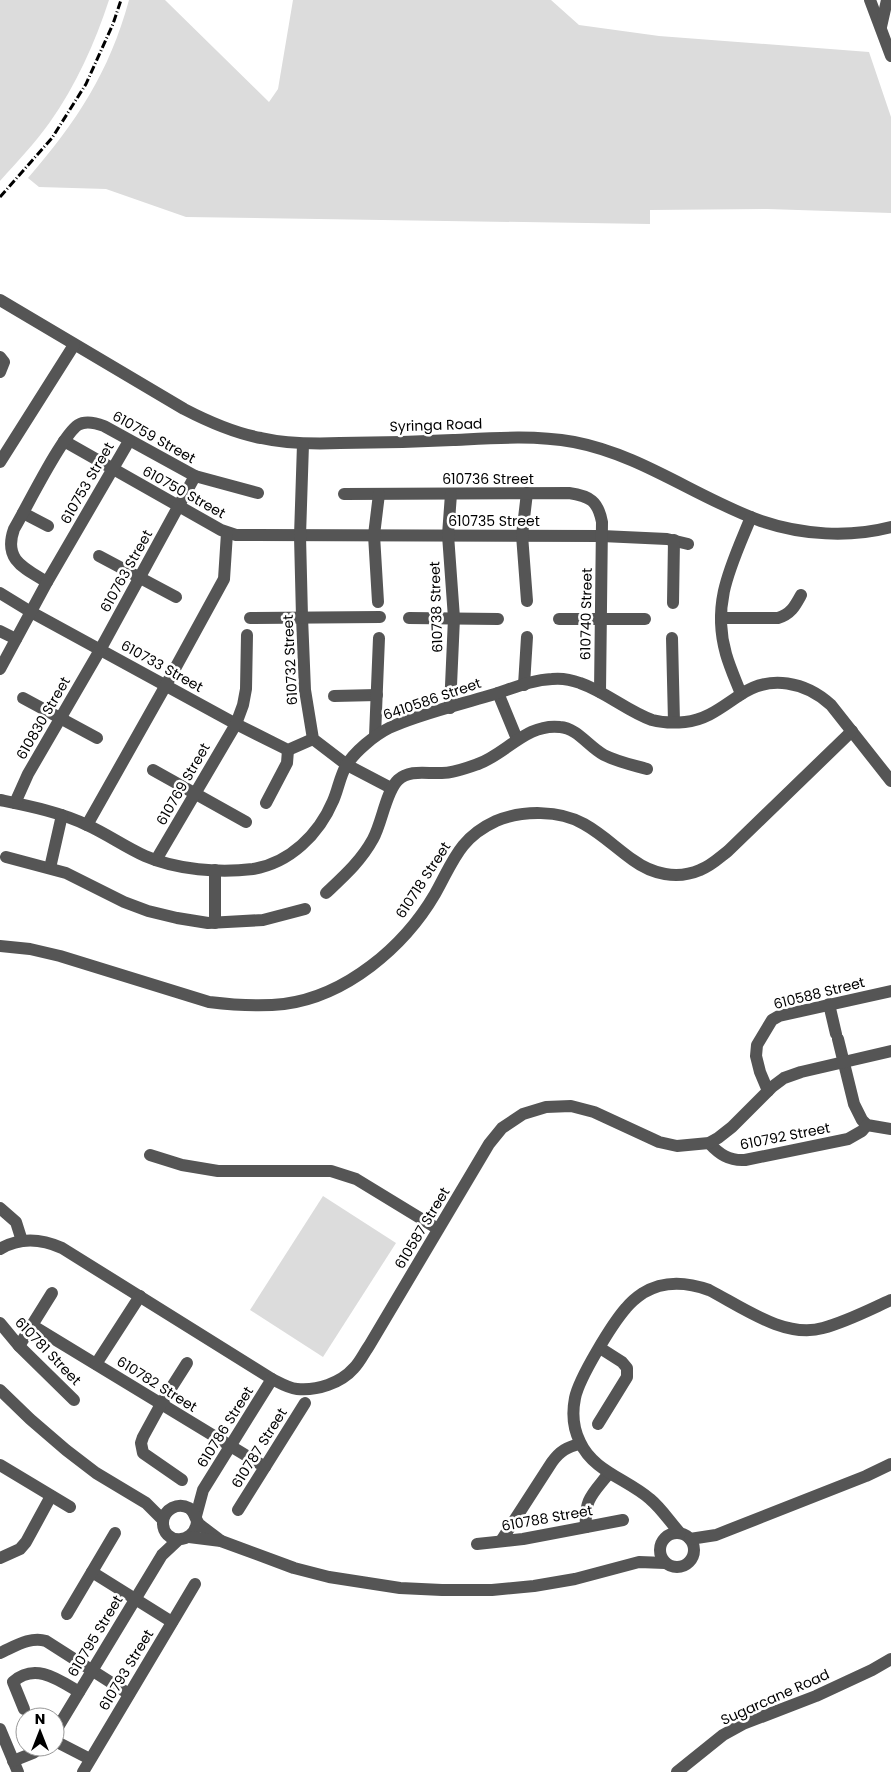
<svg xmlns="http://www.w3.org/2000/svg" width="891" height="1772" viewBox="0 0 891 1772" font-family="Poppins,sans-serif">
  <rect width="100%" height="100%" fill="#fff"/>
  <!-- green -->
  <g fill="#dcdcdc">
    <path d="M0,0H109C95,43 76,85 50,122C35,143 17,162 0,181Z"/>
    <path d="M129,0H165L269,102L278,89L293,0H551L579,25L659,36L869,52L891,117V213L767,209L650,210V224L186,217L106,189L39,187L28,178C77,121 109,73 129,0Z"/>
    <polygon points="323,1196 396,1243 323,1357 250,1310"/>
  </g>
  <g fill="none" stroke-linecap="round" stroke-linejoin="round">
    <!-- minor -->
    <g stroke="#555" stroke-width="12">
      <polyline points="870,0 891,56"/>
      <polyline points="881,27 887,0"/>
      <path d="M0,300L184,409C209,422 234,433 261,438C287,444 313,444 340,443C378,443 415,442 453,440C494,438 533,435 574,442C642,455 697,498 761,521C802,535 849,538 891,527"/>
      <polyline points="0,357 4,362 0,372"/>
      <polyline points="64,441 221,530 236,535 602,536 667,539 688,544"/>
      <polyline points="303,444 300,536 302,617 305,690 313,739 347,765 391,788"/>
      <polyline points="0,462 74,345"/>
      <polyline points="527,493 522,535 527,601"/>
      <path d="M344,494L569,493C590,496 598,501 602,522L600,692"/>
      <polyline points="23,513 48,526"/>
      <polyline points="99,556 176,597"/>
      <path d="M47,582C24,568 3,560 14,529C26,509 62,435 78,425C86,420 96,423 104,426L195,476L258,493"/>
      <polyline points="0,593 31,612 236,724 288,750 313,739"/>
      <polyline points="378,602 374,535 379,494"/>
      <polyline points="673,603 674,540"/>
      <polyline points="250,618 380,617"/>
      <polyline points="409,618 498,619"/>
      <path d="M721,618H778C791,614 795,606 801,595"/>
      <polyline points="559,619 645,619"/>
      <polyline points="0,631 16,639"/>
      <polyline points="672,638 674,722"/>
      <polyline points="0,669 47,582 129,441"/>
      <polyline points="524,685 527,637"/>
      <polyline points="498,693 517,739"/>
      <path d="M741,694C736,681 730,668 726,654C711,602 732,564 751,517"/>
      <polyline points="334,696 377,695"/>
      <polyline points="23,698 97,738"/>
      <polyline points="450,708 454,618 448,535 451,494"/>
      <polyline points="375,736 379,638"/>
      <polyline points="153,770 246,822"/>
      <path d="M0,800C29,806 60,812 87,825C107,834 125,847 145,856C177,870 219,873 253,869C290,863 319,834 333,801C338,790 340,776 346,766C354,752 375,735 389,728C416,715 458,705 488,696C509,690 530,680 552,679C561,678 572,680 580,683C606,692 627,711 652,720C663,723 675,723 685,722C707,720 723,706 740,695C770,674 806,682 831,705L891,781"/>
      <polyline points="15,803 28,774 100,650 195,476"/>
      <polyline points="266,803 287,763 288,750"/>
      <polyline points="87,825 166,685 224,579 227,533"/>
      <polyline points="6,857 66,873 124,902 148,911 177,918 208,923 263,920 305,909"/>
      <polyline points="156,860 236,724 243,705 246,689 247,635"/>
      <polyline points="50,868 62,815"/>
      <polyline points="215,870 215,923"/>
      <path d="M326,893C344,876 361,861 373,839C382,823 386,791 398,780C410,769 427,774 442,773C454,773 467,768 478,764C506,754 527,723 560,727C577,728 589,747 604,755C618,762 633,765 647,769"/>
      <path d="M0,946L30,949L60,956L209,1002C234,1005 259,1007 284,1004C346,996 404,947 435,894C453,862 459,838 496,821C522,810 560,810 584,824C602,834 616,848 633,860C652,874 677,880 700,870C711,866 719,858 728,851L852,731"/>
      <polyline points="829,1004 836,1034"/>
      <polyline points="838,1039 854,1104 862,1120 867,1125 891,1129"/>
      <polyline points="768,1091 760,1072 756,1056 757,1045 772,1020 779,1016 797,1012 891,991"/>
      <path d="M709,1143C719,1154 729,1161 745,1160L848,1139L862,1131L867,1125"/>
      <polyline points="150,1155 182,1165 218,1171 331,1171 356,1179 438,1229"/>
      <polyline points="0,1208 16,1222 22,1241"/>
      <path d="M0,1249C20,1237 42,1239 62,1248L272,1379C280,1383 288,1388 297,1389C317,1391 341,1383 354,1368C360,1362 364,1353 369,1346L489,1144L502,1128L523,1114L546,1107L571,1106L594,1112L659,1142L677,1146L709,1143L718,1138L732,1127L772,1087L784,1078L801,1072L891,1051"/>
      <polyline points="0,1323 19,1346 74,1400"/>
      <polyline points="33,1326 265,1467"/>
      <polyline points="19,1346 52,1293"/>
      <polyline points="96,1364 140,1296"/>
      <polyline points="0,1390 30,1419 66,1450 96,1473 146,1503 163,1520"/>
      <polyline points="598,1424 627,1377 627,1368 622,1362 600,1348"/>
      <polyline points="0,1465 70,1507"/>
      <polyline points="182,1480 143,1453 141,1443 143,1437 161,1404 187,1363"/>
      <polyline points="238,1510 305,1403"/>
      <polyline points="196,1516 203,1490 272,1379"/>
      <path d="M197,1522C194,1546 162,1544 163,1522C164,1509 178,1502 189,1508C195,1512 195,1519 199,1524C206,1530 214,1535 221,1541"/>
      <path d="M586,1527C584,1498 593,1494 609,1473"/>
      <circle cx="677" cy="1550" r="17"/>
      <path d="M680,1533C670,1522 661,1508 650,1499C627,1479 593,1471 580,1442C573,1428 572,1413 575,1398C579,1378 612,1324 626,1308C631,1302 637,1297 643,1293C664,1280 687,1282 709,1290C742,1307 785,1339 823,1328C846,1322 869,1310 891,1300"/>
      <polyline points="189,1537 221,1541 294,1568 329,1577 400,1588 442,1590 492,1590 534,1586 575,1579 639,1562 665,1563"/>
      <polyline points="690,1539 716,1535 866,1476 891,1464"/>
      <path d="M501,1541L552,1462C560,1451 567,1447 580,1444"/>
      <polyline points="477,1544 523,1539 623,1520"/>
      <polyline points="0,1558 20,1549 26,1542 51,1496"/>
      <polyline points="92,1572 172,1622"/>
      <polyline points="67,1614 115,1533"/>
      <path d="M0,1653C14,1647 30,1636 46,1641L129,1694"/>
      <path d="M24,1709L13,1682C35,1662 59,1680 79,1692"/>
      <polyline points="0,1729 18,1772"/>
      <polyline points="55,1732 162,1555 178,1540"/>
      <polyline points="55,1741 90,1759"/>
      <polyline points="13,1761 33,1753 42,1747"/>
      <polyline points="83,1772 195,1584"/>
      <polyline points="677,1772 723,1735 743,1724 816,1696 872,1670 891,1659"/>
    </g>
    <!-- rail -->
    <polyline stroke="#000" stroke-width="3" stroke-dasharray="8 2.5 1 2.5" stroke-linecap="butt" points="0,197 52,138 86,84 113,24 121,0"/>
  </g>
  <g text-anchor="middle" stroke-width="5" stroke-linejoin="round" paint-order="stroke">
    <!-- street labels -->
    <g font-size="14" fill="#000" stroke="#fff">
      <text transform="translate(436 425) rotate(-2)" y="5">Syringa Road</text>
      <text transform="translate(154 437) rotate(29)" y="5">610759 Street</text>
      <text x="488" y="484">610736 Street</text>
      <text transform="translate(87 483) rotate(-60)" y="5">610753 Street</text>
      <text transform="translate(184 492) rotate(29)" y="5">610750 Street</text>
      <text x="494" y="526">610735 Street</text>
      <text transform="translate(126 571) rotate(-61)" y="5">610763 Street</text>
      <text transform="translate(436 607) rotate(-92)" y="5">610738 Street</text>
      <text transform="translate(586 614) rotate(-89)" y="5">610740 Street</text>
      <text transform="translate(290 660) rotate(-93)" y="5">610732 Street</text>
      <text transform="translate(162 666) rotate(29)" y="5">610733 Street</text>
      <text transform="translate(432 699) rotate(-19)" y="5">6410586 Street</text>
      <text transform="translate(43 718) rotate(-60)" y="5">610830 Street</text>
      <text transform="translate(183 784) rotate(-60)" y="5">610769 Street</text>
      <text transform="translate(423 880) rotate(-57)" y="5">610718 Street</text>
      <text transform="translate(819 993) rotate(-14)" y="5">610588 Street</text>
      <text transform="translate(785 1136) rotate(-11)" y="5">610792 Street</text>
      <text transform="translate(422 1228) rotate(-59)" y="5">610587 Street</text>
      <text transform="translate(48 1351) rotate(46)" y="5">610781 Street</text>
      <text transform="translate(157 1384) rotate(32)" y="5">610782 Street</text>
      <text transform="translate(225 1427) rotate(-58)" y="5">610786 Street</text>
      <text transform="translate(259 1448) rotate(-58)" y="5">610787 Street</text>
      <text transform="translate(547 1518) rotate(-10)" y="5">610788 Street</text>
      <text transform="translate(95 1636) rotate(-59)" y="5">610795 Street</text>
      <text transform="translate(126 1670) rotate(-59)" y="5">610793 Street</text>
      <text transform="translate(775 1697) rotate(-24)" y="5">Sugarcane Road</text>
    </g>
  </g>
  <!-- north arrow -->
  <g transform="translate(40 1732)"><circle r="24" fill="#ffffff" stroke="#999999"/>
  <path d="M0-4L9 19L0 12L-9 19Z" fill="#000000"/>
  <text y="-8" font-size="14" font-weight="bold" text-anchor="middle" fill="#000000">N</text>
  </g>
</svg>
